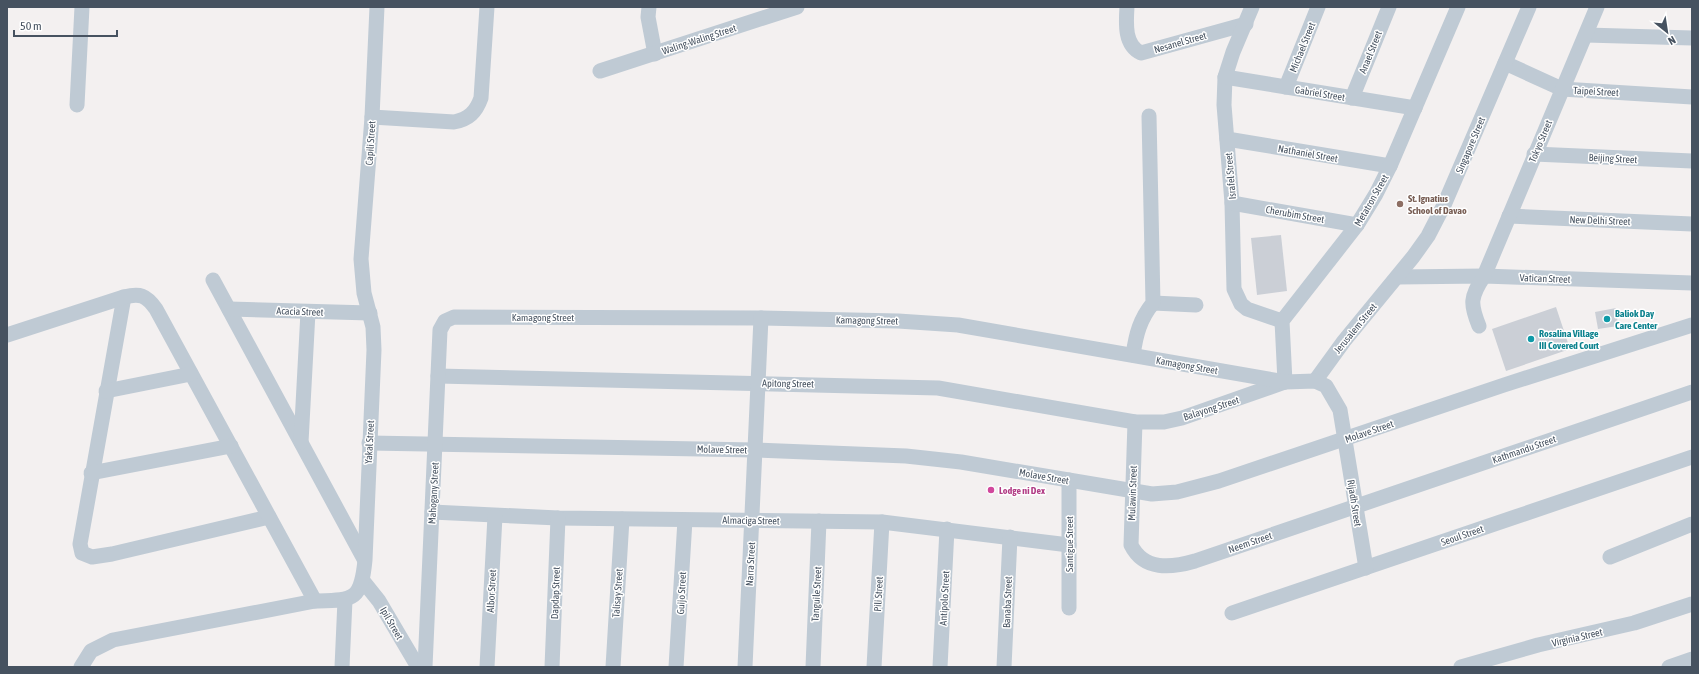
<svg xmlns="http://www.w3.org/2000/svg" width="1699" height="674" viewBox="0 0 1699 674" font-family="'Asap Condensed',sans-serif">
  <rect width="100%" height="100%" fill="#f3f0f0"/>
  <!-- building -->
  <g fill="#cbcfd6">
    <polygon points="1281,235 1287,291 1257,295 1251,238"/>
    <polygon points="1556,307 1570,349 1506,371 1492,329"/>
    <polygon points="1616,308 1618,326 1598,329 1595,312"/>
  </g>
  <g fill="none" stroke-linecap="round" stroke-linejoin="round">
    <!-- minor -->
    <g stroke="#bfcad4" stroke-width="15">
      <polyline points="649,7 648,17 655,54"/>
      <path d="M1127,7C1126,23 1124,45 1141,53L1246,24"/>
      <polyline points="1252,7 1233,52 1225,77 1224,105 1232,203 1234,289 1241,304 1247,309 1282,321"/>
      <polyline points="1586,35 1692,38"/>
      <polyline points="1505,63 1562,89 1692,97"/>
      <polyline points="600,71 797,7"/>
      <polyline points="1225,77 1415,108"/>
      <polyline points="1286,87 1318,7"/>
      <polyline points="1352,98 1389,7"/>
      <polyline points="77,105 82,7"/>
      <path d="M372,117L454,122C469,119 476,112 481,98L487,7"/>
      <polyline points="1227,139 1390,166"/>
      <polyline points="1534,154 1692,161"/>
      <polyline points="1232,203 1357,225"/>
      <polyline points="1509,216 1692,224"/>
      <polyline points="1398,277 1484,276 1692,283"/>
      <polyline points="213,280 364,559"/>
      <polyline points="124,297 80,544 82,553 92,557 112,554 269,517"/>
      <polyline points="1153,303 1196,305"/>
      <polyline points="229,309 370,313"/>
      <path d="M1479,326C1470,304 1470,297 1484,276L1597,7"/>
      <path d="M7,335L124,297C140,293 146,295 156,309L315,601"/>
      <path d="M1133,355C1136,334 1140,319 1153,303L1149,116"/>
      <polyline points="438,376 938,388 1135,422 1164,422 1182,418 1285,382"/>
      <polyline points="1315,381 1344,341 1413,257 1428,236 1444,205 1529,7"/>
      <polyline points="1285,382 1282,321 1357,225 1376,194 1390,166 1458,7"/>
      <polyline points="106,391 191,374"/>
      <path d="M1135,422L1131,545C1144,571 1171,568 1195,561L1692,392"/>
      <polyline points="301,442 308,312"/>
      <polyline points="369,443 755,450 906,456 961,462 1152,494 1177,492 1219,481 1504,385 1692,325"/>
      <polyline points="91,473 231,446"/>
      <polyline points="432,512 558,518 882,522 1069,545"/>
      <polyline points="1610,557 1692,524"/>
      <polyline points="363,581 379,601 418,667"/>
      <polyline points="1069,608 1069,480"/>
      <polyline points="1232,613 1692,457"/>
      <path d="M81,667L91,651L113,640L315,601C354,600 361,601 365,560L374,350L373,327L364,293L361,259L372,117L377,7"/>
      <polyline points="342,667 345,600"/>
      <polyline points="425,667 440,330 445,321 454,317 761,318 898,321 958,325 1285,382 1315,381 1326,386 1340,410 1366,568"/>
      <polyline points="487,667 495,516"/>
      <polyline points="552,667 558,518"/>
      <polyline points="613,667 622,519"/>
      <polyline points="676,667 685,520"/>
      <polyline points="745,667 761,318"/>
      <polyline points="813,667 819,521"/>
      <polyline points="874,667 882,522"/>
      <polyline points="940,667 947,529"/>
      <polyline points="1004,667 1010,537"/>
      <polyline points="1461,667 1538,645 1634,623 1692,604"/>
      <polyline points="1669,667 1692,659"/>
    </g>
  </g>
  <!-- markers -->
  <circle fill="#8d6e63" stroke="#fff" stroke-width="1.5" cx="1400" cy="204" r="4"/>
  <g fill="#0f9aa8" stroke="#fff" stroke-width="1.5">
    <circle cx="1607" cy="319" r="4"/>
    <circle cx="1531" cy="339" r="4"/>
  </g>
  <circle fill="#d1479c" stroke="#fff" stroke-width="1.5" cx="991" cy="490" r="4"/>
  <g text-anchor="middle" stroke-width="3" stroke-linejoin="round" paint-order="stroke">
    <!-- street labels -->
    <g font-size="10" fill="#465260" stroke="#fff">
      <text transform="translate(699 39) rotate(-18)" y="4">Waling-Waling Street</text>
      <text transform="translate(1180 42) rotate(-16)" y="4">Nesanel Street</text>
      <text transform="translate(1302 47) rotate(-68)" y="4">Michael Street</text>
      <text transform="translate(1370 52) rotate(-68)" y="4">Anael Street</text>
      <text transform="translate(1596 91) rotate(3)" y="4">Taipei Street</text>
      <text transform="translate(1320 93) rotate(9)" y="4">Gabriel Street</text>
      <text transform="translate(1540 141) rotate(-67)" y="4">Tokyo Street</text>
      <text transform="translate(370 143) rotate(-86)" y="4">Capili Street</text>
      <text transform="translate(1470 145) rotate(-67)" y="4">Singapore Street</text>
      <text transform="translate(1308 153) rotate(10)" y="4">Nathaniel Street</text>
      <text transform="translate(1613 158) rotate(3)" y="4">Beijing Street</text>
      <text transform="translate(1230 176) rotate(-95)" y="4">Israfel Street</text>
      <text transform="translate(1371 200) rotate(-60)" y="4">Metatron Street</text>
      <text transform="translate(1295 214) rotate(10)" y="4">Cherubim Street</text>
      <text transform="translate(1600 220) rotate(2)" y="4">New Delhi Street</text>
      <text transform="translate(1545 278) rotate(2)" y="4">Vatican Street</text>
      <text transform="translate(300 311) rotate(2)" y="4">Acacia Street</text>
      <text x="543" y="321">Kamagong Street</text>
      <text transform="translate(867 320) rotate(1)" y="4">Kamagong Street</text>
      <text transform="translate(1355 328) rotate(-51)" y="4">Jerusalem Street</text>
      <text transform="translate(1187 365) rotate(10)" y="4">Kamagong Street</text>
      <text transform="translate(788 383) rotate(1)" y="4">Apitong Street</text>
      <text transform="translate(1211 408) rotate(-18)" y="4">Balayong Street</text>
      <text transform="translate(1369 431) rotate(-19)" y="4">Molave Street</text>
      <text transform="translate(369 442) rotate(-87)" y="4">Yakal Street</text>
      <text transform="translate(722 449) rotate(1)" y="4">Molave Street</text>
      <text transform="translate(1524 449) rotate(-19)" y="4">Kathmandu Street</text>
      <text transform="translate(1044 476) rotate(10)" y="4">Molave Street</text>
      <text transform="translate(433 493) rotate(-87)" y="4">Mahogany Street</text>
      <text transform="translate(1132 493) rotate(-88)" y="4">Mulawin Street</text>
      <text transform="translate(1355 503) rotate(81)" y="4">Rijadh Street</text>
      <text transform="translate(751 520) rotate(1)" y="4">Almaciga Street</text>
      <text transform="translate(1462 535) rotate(-19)" y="4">Seoul Street</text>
      <text transform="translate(1250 542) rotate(-19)" y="4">Neem Street</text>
      <text transform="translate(1069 544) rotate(-90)" y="4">Santigue Street</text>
      <text transform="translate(750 564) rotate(-87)" y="4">Narra Street</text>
      <text transform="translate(491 591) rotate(-87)" y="4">Albor Street</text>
      <text transform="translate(555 593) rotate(-88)" y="4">Dapdap Street</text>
      <text transform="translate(617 593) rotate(-86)" y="4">Talisay Street</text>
      <text transform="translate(681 593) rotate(-87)" y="4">Guijo Street</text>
      <text transform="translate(816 594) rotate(-87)" y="4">Tanguile Street</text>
      <text transform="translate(878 594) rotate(-87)" y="4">Pili Street</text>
      <text transform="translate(944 598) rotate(-87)" y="4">Antipolo Street</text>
      <text transform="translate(1007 602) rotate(-88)" y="4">Banaba Street</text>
      <text transform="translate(392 623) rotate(60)" y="4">Ipil Street</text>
      <text transform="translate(1577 637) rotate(-13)" y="4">Virginia Street</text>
    </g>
    <!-- education labels -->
    <g font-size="10" font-weight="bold" fill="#785e54" stroke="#fff" text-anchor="start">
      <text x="1408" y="202">St. Ignatius<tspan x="1408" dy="12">School of Davao</tspan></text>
    </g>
    <!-- culture labels -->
    <g font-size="10" font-weight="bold" fill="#0d838f" stroke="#fff" text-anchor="start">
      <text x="1615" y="317">Baliok Day<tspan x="1615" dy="12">Care Center</tspan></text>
      <text x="1539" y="337">Rosalina Village<tspan x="1539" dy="12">III Covered Court</tspan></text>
    </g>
    <!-- hotel labels -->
    <g font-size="10" font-weight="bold" fill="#b23c85" stroke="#fff" text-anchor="start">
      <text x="999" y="494">Lodge ni Dex</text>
    </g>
  </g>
  <!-- border -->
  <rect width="1699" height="674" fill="none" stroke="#465260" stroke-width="16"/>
  <!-- north arrow -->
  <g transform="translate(1667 32) rotate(150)" stroke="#ffffff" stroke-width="3" paint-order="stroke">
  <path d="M0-3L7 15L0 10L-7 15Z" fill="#465260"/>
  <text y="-6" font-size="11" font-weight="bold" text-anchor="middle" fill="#465260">N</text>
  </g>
  <!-- scale -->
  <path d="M14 30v6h103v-6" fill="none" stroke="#465260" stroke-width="2"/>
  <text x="20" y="30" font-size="12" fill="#465260" stroke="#ffffff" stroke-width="3" paint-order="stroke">50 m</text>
</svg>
